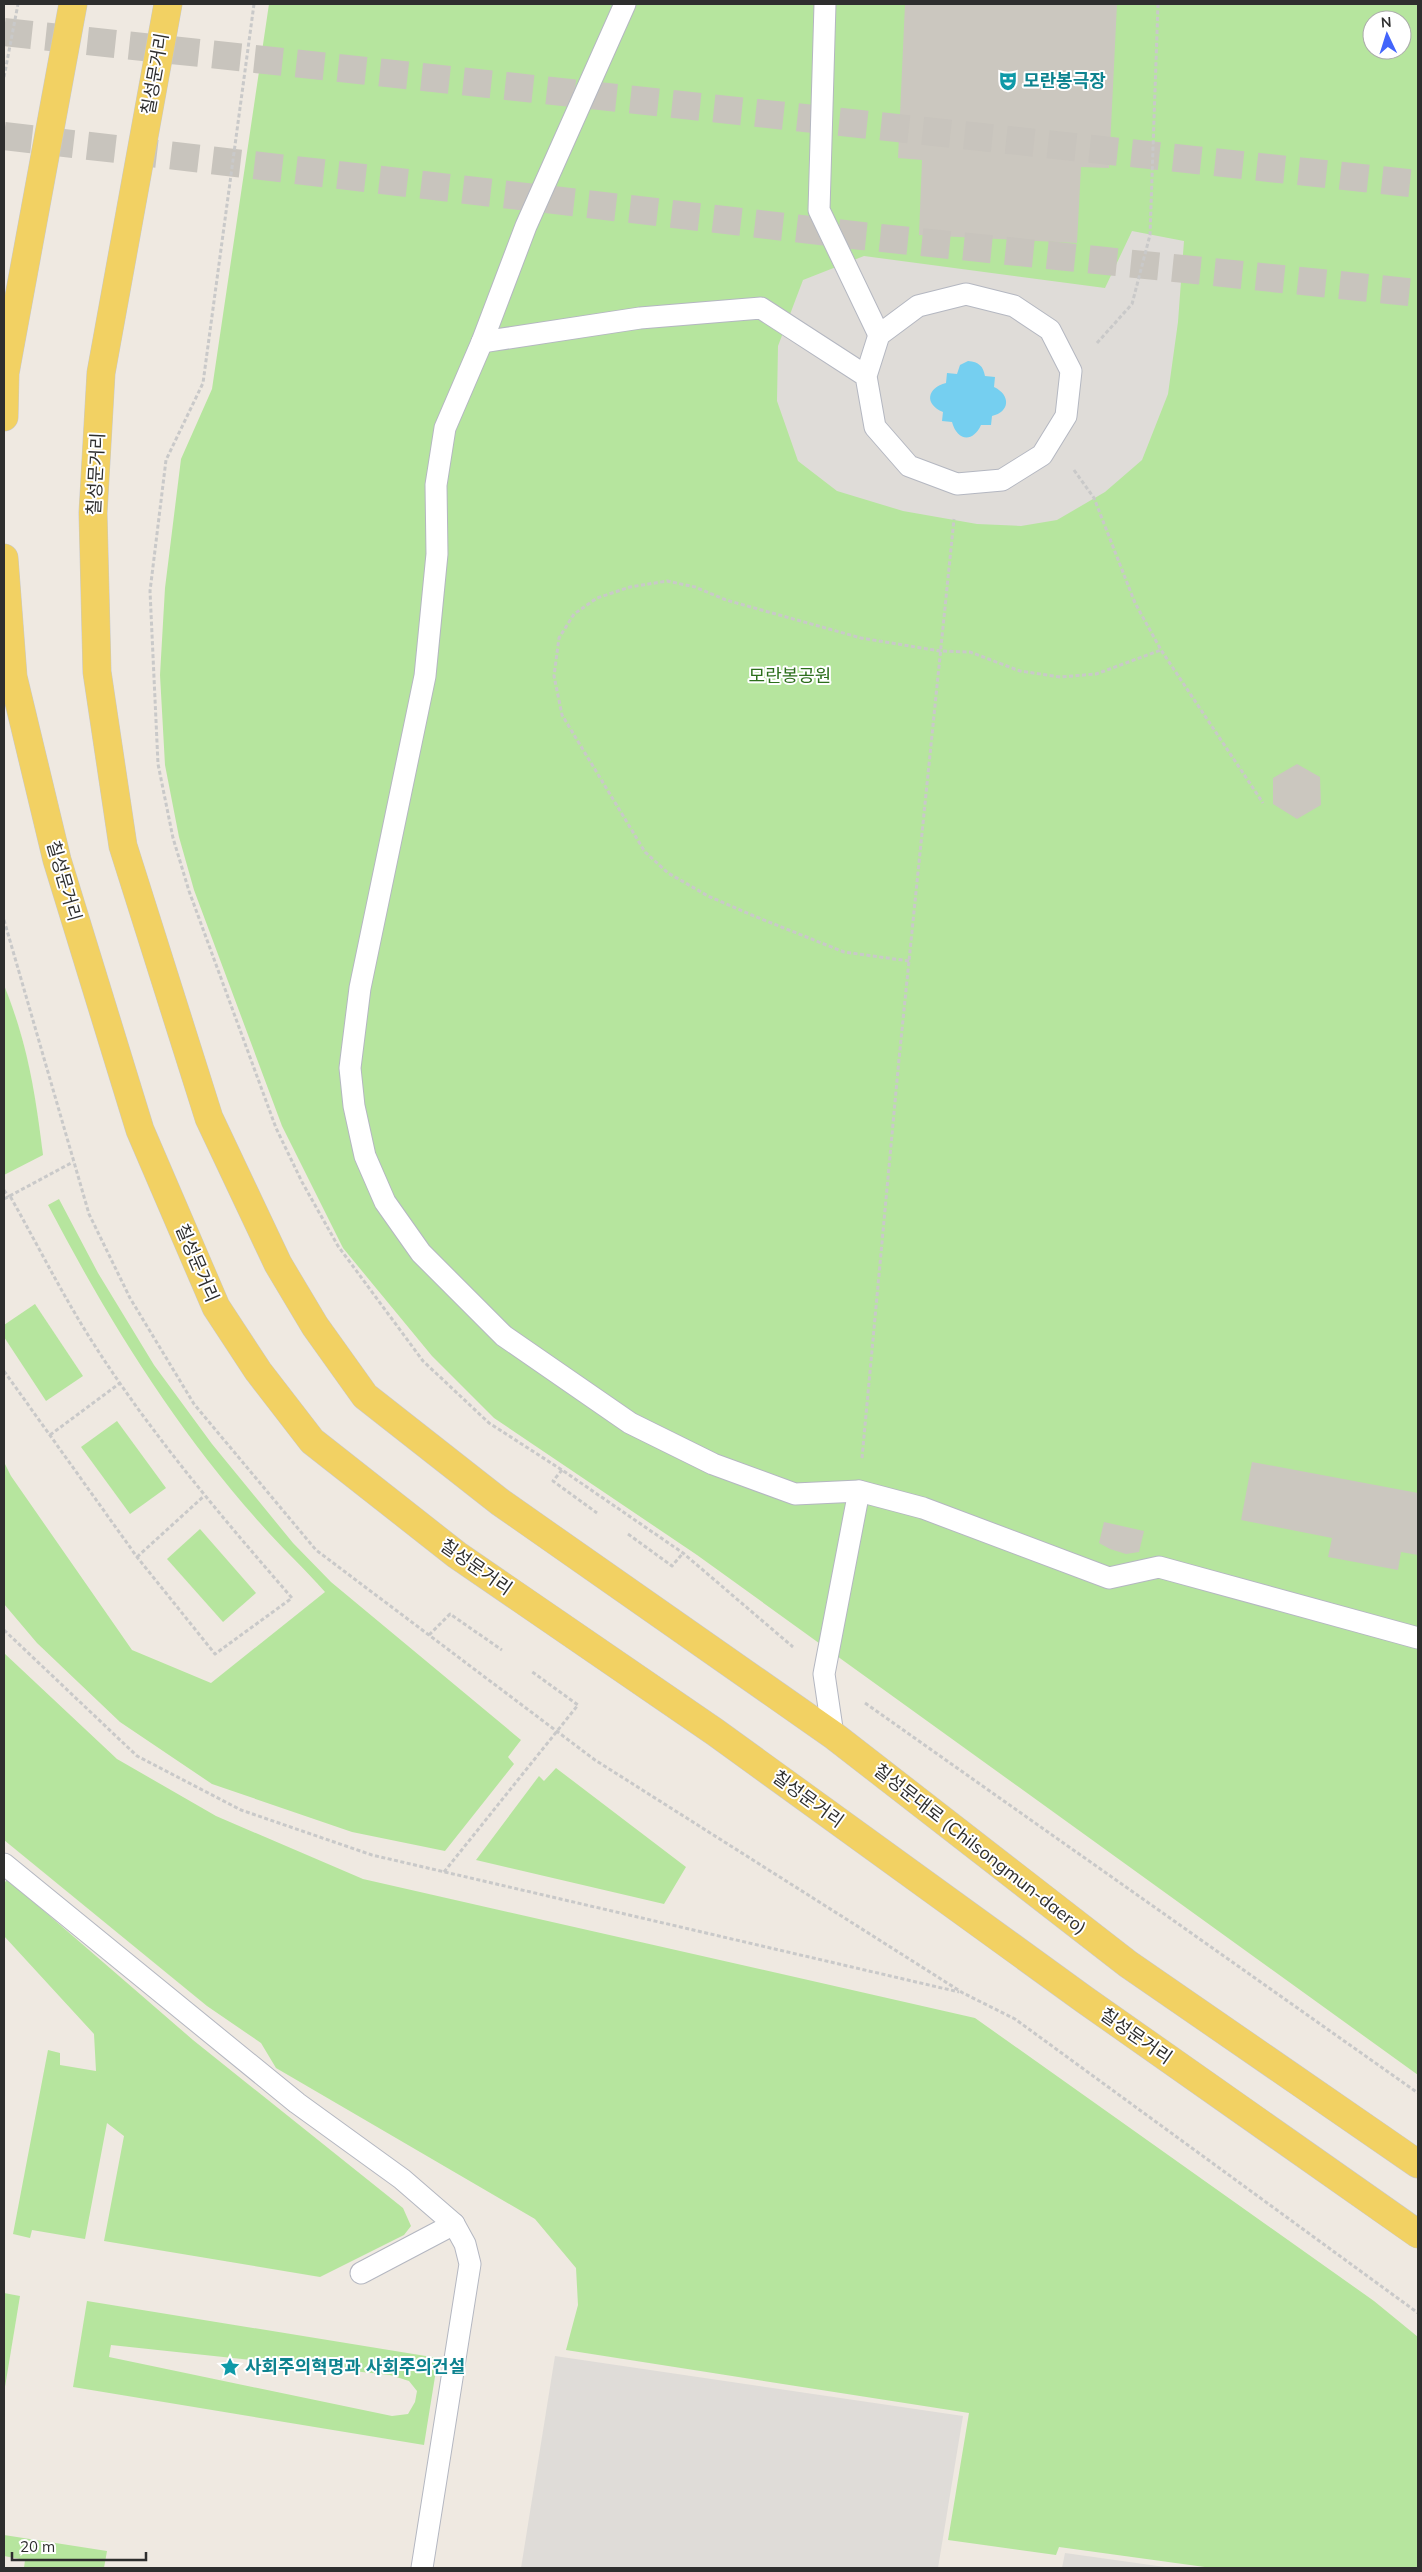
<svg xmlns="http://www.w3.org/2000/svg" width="1422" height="2572" viewBox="0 0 1422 2572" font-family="Mulish,'Noto Sans KR',sans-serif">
  <rect width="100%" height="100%" fill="#efe9e1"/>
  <!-- green -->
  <g fill="#b6e59e" fill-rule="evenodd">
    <path d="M269,4H1418V2075L697,1555L494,1418L432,1356L343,1248L282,1126L194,890L179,837L165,765L160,675L165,588L181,459L212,389ZM1372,20H1402V50H1372Z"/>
    <path d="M4,985C28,1045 35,1092 43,1155L4,1175Z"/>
    <path d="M59,1199L98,1273L154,1365L212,1444L293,1543L331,1582L521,1740L508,1757L514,1764L445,1851L352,1832L212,1784L120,1722L37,1643L4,1604V1462L11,1476L132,1650L211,1683L325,1592C304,1568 281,1547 260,1523C175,1428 107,1318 48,1205Z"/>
    <polygon points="35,1304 83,1376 46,1401 4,1337 4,1325"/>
    <polygon points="117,1421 166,1488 130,1514 81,1447"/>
    <polygon points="200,1529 256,1593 223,1622 167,1559"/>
    <polygon points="4,1653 117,1759 216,1816 363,1879 975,2018 1374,2301 1418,2337 1418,2568 1212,2568 1059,2547 1056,2555 948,2540 969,2413 566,2350 578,2305 576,2268 535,2219 276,2068 261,2043 207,2006 4,1840"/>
    <polygon points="556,1768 686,1867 664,1904 476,1860 539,1776 544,1781"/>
    <polygon points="7,1879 193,2040 403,2208 411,2226 404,2235 320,2277 104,2241 124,2136 107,2123 85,2239 32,2230 30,2238 13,2234 48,2050 60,2053 60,2065 96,2071 94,2034 4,1936 4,1884"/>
    <polygon points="4,2293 20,2296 4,2393"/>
    <path d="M87,2301L438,2358L424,2445L73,2387ZM111,2345L390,2375L409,2381L417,2391L415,2402L408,2414L392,2416L109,2357Z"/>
    <polygon points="4,2535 107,2551 104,2568 24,2568 25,2560 4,2556"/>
  </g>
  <!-- plaza -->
  <g fill="#dfdcd8">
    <polygon points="1132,231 1184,241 1178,322 1168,394 1142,460 1105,492 1057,520 1021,526 977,524 903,511 837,491 798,461 777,401 778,346 803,280 864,256 1105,288"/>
    <polygon points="555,2356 963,2416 938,2568 521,2568"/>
    <polygon points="1065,2553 1172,2568 1062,2568"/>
  </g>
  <!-- water -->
  <path fill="#75cff0" d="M968,361C979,362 983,366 985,376L995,377L994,387C1011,395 1010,412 992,416L991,425H981C973,443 957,441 952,422L942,421L943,412C924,404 927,388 946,383L947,373L957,374L960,365Z"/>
  <!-- building -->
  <g fill="#cbc7bf">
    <polygon points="905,4 1117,4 1109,168 1081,167 1077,243 919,235 922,160 898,158"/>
    <polygon points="1297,764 1320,777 1321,805 1297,819 1273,804 1273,778"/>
    <polygon points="1252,1462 1418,1493 1418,1555 1401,1552 1398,1570 1328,1557 1332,1538 1241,1520"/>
    <polygon points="1104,1522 1144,1531 1139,1552 1126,1554 1110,1549 1099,1543"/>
  </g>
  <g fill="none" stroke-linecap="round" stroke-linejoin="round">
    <!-- secondary-tunnel -->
    <g stroke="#c8c4bd" stroke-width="28" stroke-dasharray="28 14" stroke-linecap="butt">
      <polyline points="4,32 1418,184"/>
      <polyline points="4,136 862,236 1418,293"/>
    </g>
    <defs>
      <g id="lane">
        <polyline points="625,4 526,226 482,342 445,428 436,485 437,554 425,676 360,988 350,1068 354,1106 365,1156 385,1202 421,1253 504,1336 630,1423 713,1464 795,1494 859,1491 923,1508 1109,1578 1159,1567 1418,1638"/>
        <polyline points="825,4 819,210 879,335"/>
        <polyline points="482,342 640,318 761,308 866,376 875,427 909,466 957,484 1002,480 1042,455 1066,416 1071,371 1050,330 1014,306 966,294 918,306 879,335 866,376"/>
        <polyline points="833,1735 824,1674 859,1491"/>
        <polyline points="4,1864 297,2103 402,2179 454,2224 465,2244 470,2264 422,2568"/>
        <polyline points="361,2273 454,2224"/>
      </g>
      <g id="primary">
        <polyline points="168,4 101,373 93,513 97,672 123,846 209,1118 278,1264 315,1326 365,1396 500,1502 833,1735 1128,1964 1418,2164"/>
        <polyline points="4,417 5,373 73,4"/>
        <polyline points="4,558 13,677 57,860 140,1130 216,1307 258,1371 312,1441 457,1555 715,1732 1085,2000 1418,2234"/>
      </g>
    </defs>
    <!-- lane casing -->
    <use href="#lane" stroke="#b4b7c1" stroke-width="23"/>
    <!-- primary casing -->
    <use href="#primary" stroke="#c9c9c9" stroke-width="29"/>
    <!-- path -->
    <g stroke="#c9c9c9" stroke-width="3" stroke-dasharray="4 2.5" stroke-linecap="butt">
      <polyline points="254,4 203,383 166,460 150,591 158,764 173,838 189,891 276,1128 302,1182 338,1246 423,1361 489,1423 562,1470 683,1553 793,1647"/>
      <polyline points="4,77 18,4"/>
      <polyline points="1097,343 1132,304 1150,235 1158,4"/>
      <polyline points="1074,470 1094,498 1135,603 1161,650 1263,803"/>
      <polyline points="4,920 89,1214 130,1298 194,1404 316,1550 595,1760 963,1993 1015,2019 1418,2313"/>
      <polyline points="909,961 844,952 754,916 708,896 668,873 645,852 562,715 554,676 559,638 574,614 597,598 630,587 667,581 695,587 726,600 861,638 940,651 970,652 1020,671 1060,677 1096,674 1161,650"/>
      <polyline points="4,1190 9,1197"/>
      <polyline points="4,1199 73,1162"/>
      <path d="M4,1371L137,1557L215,1654L292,1598C219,1514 147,1429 88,1335C60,1290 36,1242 10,1196"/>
      <polyline points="50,1435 120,1383"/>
      <polyline points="862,1458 899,1059 954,519"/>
      <polyline points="562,1470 553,1481 597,1513"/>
      <polyline points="628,1534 672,1566 683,1553"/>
      <polyline points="137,1557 204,1496"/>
      <polyline points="4,1630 137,1756 241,1810 372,1855 959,1992"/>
      <polyline points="429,1635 450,1614 502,1650"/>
      <polyline points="865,1703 1418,2093"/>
      <polyline points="444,1872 578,1705 531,1671"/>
    </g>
    <!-- lane -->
    <use href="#lane" stroke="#fff" stroke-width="21"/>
    <!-- primary -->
    <use href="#primary" stroke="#f2d163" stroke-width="28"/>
  </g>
  <!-- icons -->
  <defs>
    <symbol id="theatre-bare" viewBox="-9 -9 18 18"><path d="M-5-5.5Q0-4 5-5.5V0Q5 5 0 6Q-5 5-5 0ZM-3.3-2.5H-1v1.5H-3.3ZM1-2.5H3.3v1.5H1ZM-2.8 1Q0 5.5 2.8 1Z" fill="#0f9aa8" stroke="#fff" stroke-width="2.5" paint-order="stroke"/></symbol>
    <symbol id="sight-bare" viewBox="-9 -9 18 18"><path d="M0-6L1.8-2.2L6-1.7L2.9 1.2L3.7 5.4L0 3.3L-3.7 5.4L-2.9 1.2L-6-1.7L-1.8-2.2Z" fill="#0f9aa8" stroke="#fff" stroke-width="2.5" paint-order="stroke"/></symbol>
  </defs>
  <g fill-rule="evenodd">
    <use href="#theatre-bare" x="994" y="67" width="28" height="28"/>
    <use href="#sight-bare" x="216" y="2353" width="28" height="28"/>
  </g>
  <g text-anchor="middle" stroke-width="4" stroke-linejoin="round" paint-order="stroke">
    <!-- street labels -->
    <g font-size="18" fill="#2e2e2e" stroke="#fff">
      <text transform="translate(155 74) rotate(-80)" y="6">칠성문거리</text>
      <text transform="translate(96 474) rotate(-87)" y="6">칠성문거리</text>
      <text transform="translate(64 881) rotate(74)" y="6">칠성문거리</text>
      <text transform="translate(197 1263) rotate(67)" y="6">칠성문거리</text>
      <text transform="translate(476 1567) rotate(35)" y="6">칠성문거리</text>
      <text transform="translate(808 1799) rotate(36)" y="6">칠성문거리</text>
      <text transform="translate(980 1849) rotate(38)" y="6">칠성문대로 (Chilsongmun-daero)</text>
      <text transform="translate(1136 2036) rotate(35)" y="6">칠성문거리</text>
    </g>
    <!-- culture labels -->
    <g font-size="18" font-weight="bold" fill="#0d838f" stroke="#fff" text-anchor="start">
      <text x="1023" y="87">모란봉극장</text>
      <text x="245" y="2373">사회주의혁명과 사회주의건설</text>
    </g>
    <!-- park labels -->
    <g font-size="18" fill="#2c6e1b" stroke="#fff">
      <text x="790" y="682">모란봉공원</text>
    </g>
  </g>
  <!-- border -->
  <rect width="1422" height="2572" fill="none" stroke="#2e2e2e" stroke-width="10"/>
  <!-- north arrow -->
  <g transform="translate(1387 35) rotate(356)"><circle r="24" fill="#ffffff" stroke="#ababab"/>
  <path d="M0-4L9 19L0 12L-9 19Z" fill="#4264fb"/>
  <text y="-8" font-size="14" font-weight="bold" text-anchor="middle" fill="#2e2e2e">N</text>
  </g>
  <!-- scale -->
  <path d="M12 2552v8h134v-8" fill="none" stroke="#2e2e2e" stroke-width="2.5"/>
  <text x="20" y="2552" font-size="15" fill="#2e2e2e" stroke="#ffffff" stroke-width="4" paint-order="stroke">20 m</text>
</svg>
